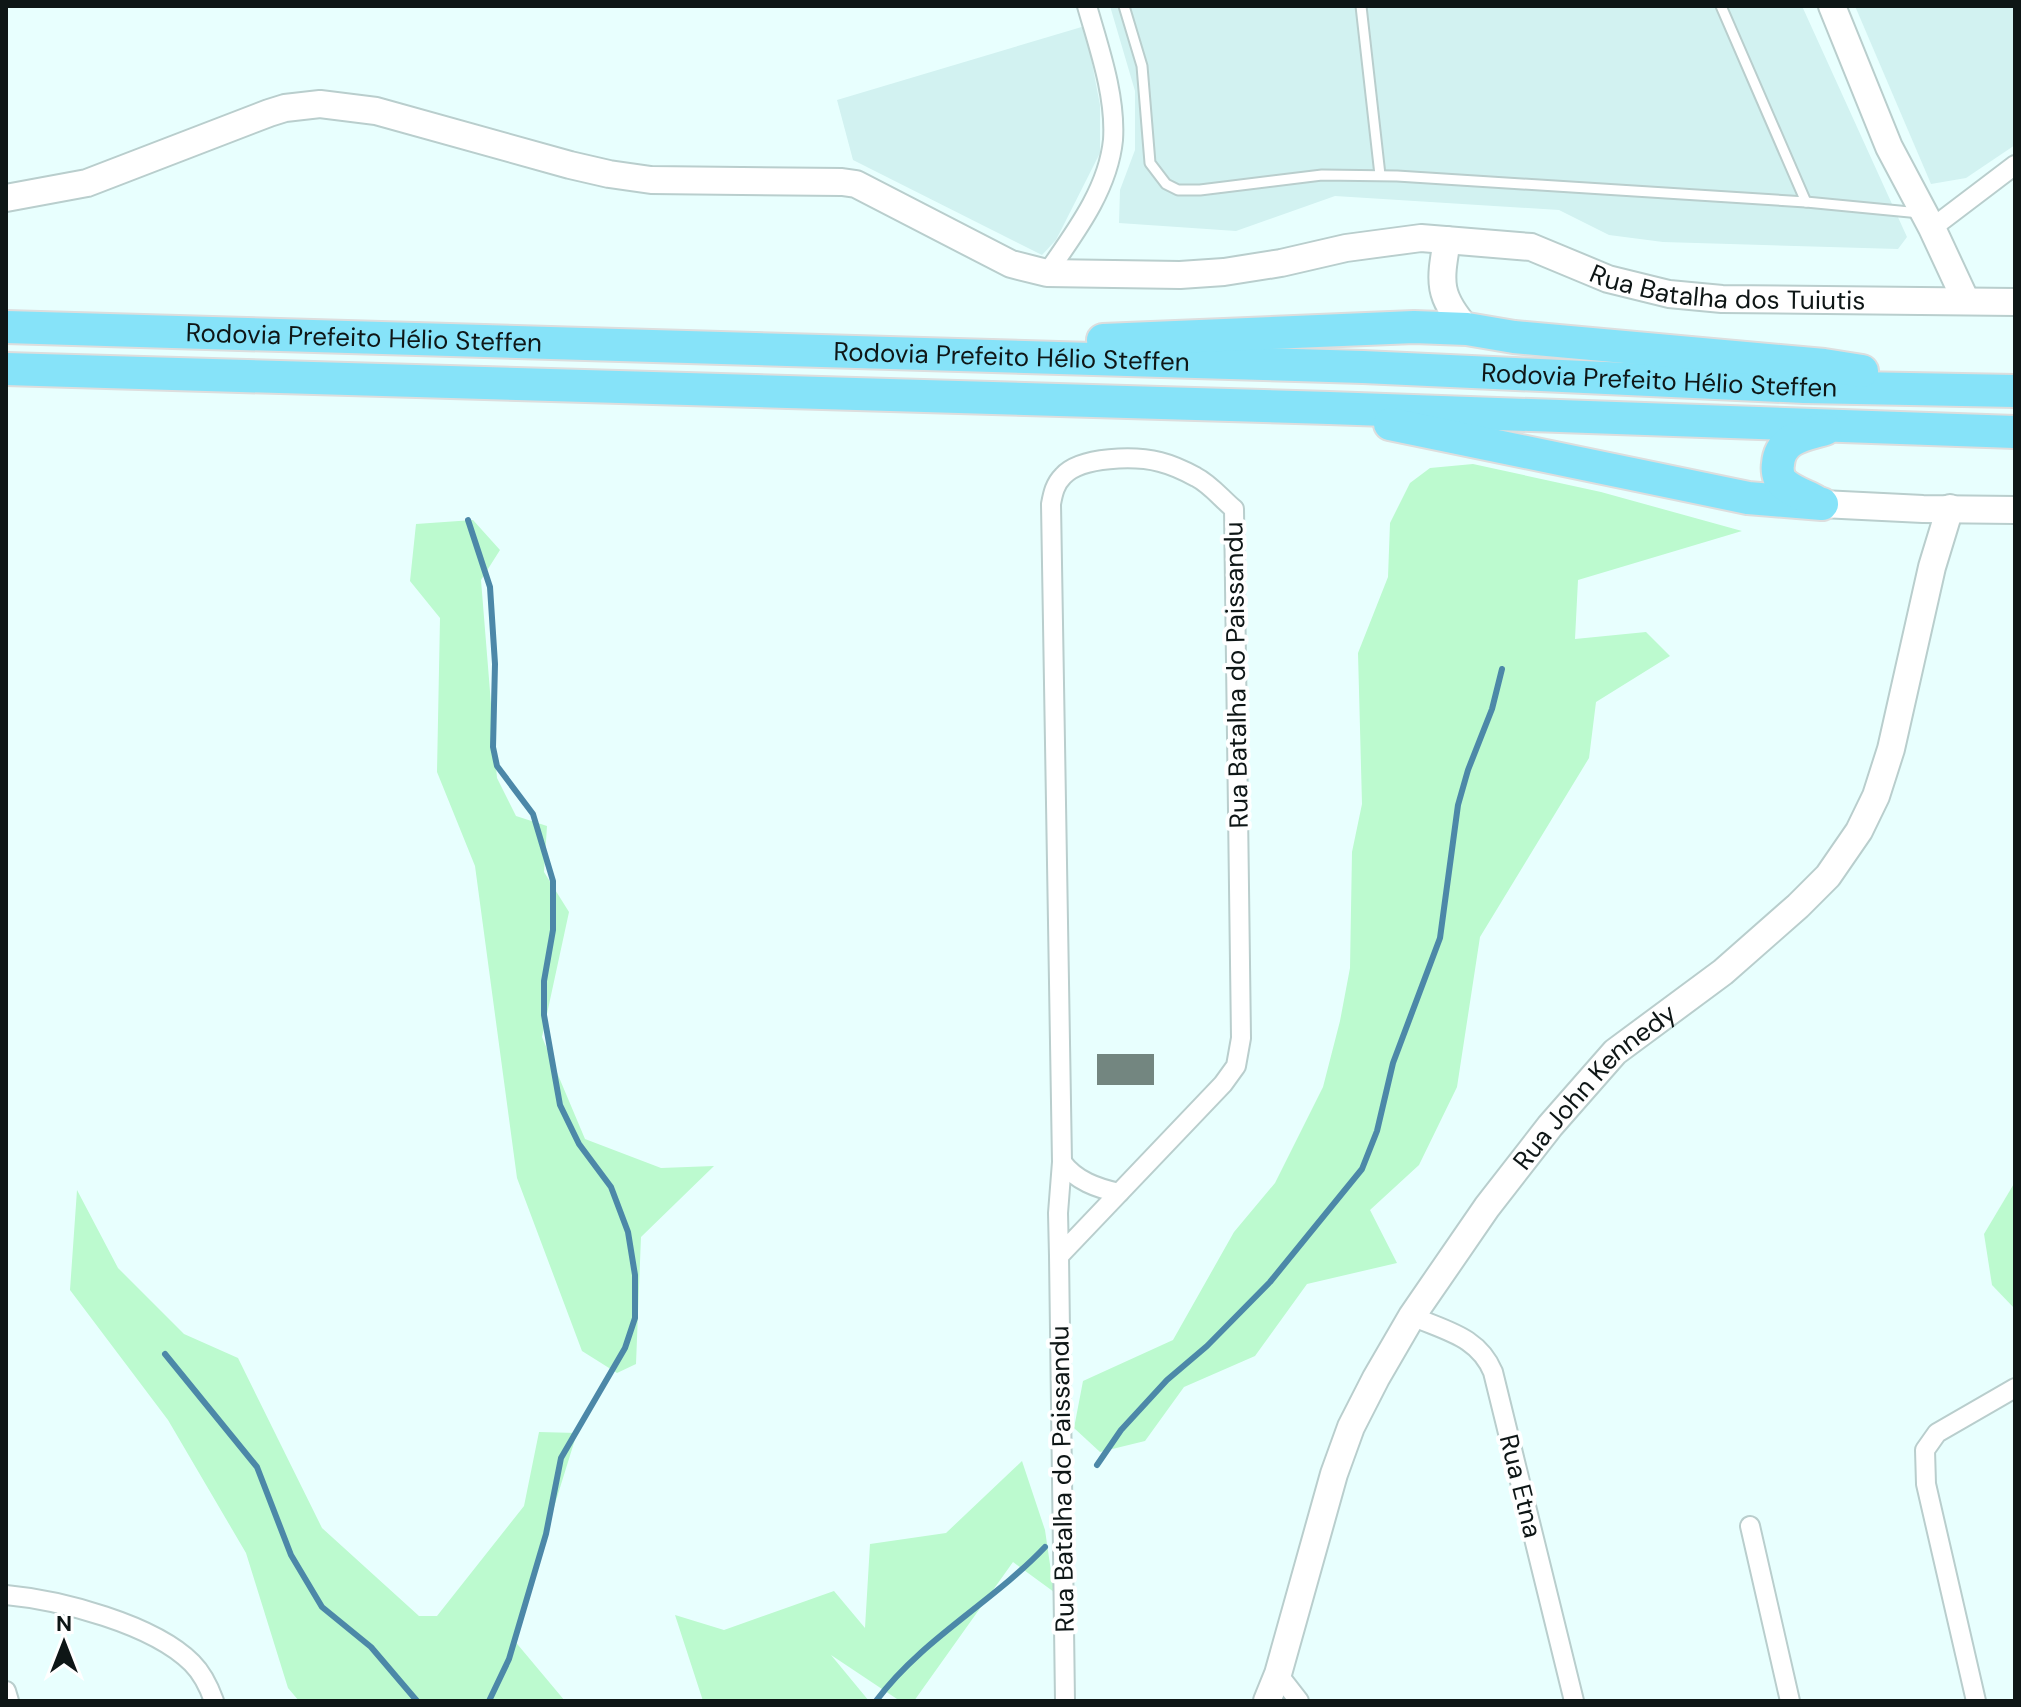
<svg xmlns="http://www.w3.org/2000/svg" width="2021" height="1707" viewBox="0 0 2021 1707" font-family="'DM Sans',sans-serif">
  <rect width="100%" height="100%" fill="#e8fffe"/>
  <!-- built -->
  <g fill="#d2f2f1">
    <polygon points="1110,6 1802,6 1907,237 1898,249 1663,242 1609,235 1559,210 1335,196 1236,231 1119,223 1120,190 1135,150 1135,91"/>
    <polygon points="1855,6 2015,6 2015,145 1966,178 1931,184"/>
    <polygon points="1085,26 1100,105 1100,153 1056,240 1042,255 853,160 837,100"/>
  </g>
  <!-- green -->
  <g fill="#bcfacf">
    <polygon points="1473,464 1601,492 1742,531 1578,580 1575,639 1646,632 1670,656 1596,702 1589,758 1480,937 1457,1087 1419,1165 1370,1210 1397,1263 1307,1284 1255,1356 1184,1387 1145,1441 1100,1452 1074,1428 1083,1381 1173,1340 1234,1232 1275,1183 1323,1087 1340,1021 1350,968 1352,852 1362,804 1358,653 1388,577 1390,523 1410,483 1430,468"/>
    <polygon points="473,520 500,550 481,580 497,778 516,816 547,826 544,872 569,912 542,1037 585,1139 661,1168 714,1166 641,1237 636,1364 617,1373 582,1351 517,1178 475,866 437,772 440,618 410,581 416,524"/>
    <polygon points="2015,1182 2015,1309 1992,1285 1984,1234"/>
    <polygon points="77,1190 118,1268 184,1334 238,1358 322,1528 419,1616 437,1616 524,1506 539,1432 577,1433 513,1639 565,1701 299,1701 288,1688 246,1553 168,1420 70,1290"/>
    <polygon points="1022,1461 1045,1530 1054,1592 1013,1562 914,1701 900,1701 831,1655 869,1701 703,1701 675,1615 724,1630 834,1591 865,1628 870,1544 946,1533"/>
  </g>
  <g fill="none" stroke-linecap="round" stroke-linejoin="round">
    <!-- stream -->
    <g stroke="#4c88a8" stroke-width="6">
      <polyline points="468,520 490,587 495,664 493,747 497,766 533,814 553,881 553,930 544,981 544,1015 560,1105 579,1144 611,1187 628,1232 635,1275 635,1318 625,1348 561,1458 546,1534 509,1659 489,1701"/>
      <polyline points="165,1354 257,1467 291,1555 322,1607 371,1647 417,1701"/>
      <polyline points="1097,1465 1121,1430 1167,1380 1207,1346 1270,1282 1362,1169 1377,1131 1393,1063 1440,938 1458,805 1468,770 1492,709 1502,669"/>
      <path d="M876,1701C922,1639 993,1602 1045,1547"/>
    </g>
  </g>
  <!-- building -->
  <rect fill="#738680" x="1097" y="1054" width="57" height="31"/>
  <g fill="none" stroke-linecap="round" stroke-linejoin="round">
    <defs>
      <g id="lane">
        <polyline points="1124,6 1142,66 1150,163 1166,184 1178,190 1200,190 1322,175 1397,176 1806,202 1920,213"/>
        <polyline points="1361,6 1380,175"/>
        <polyline points="1721,6 1806,202"/>
      </g>
      <g id="street">
        <polyline points="1932,228 2015,165"/>
        <path d="M1047,273C1074,234 1108,190 1113,140C1116,96 1099,48 1087,6"/>
        <path d="M1062,1162C1076,1181 1097,1188 1119,1193"/>
        <path d="M1059,1256L1223,1084L1236,1066L1241,1038L1234,509C1222,499 1210,484 1196,477C1185,471 1172,465 1160,462C1136,456 1081,456 1063,476C1055,484 1053,493 1051,504L1062,1162L1058,1213L1059,1256L1065,1701"/>
        <path d="M1412,1316C1445,1331 1478,1336 1493,1372L1574,1701"/>
        <polyline points="1750,1526 1790,1701"/>
        <path d="M6,1595C60,1600 153,1624 192,1663C203,1674 209,1687 214,1701"/>
        <polyline points="1278,1674 1299,1701"/>
        <polyline points="6,1691 9,1701"/>
        <polyline points="1976,1701 1926,1484 1925,1450 1937,1433 2015,1388"/>
      </g>
      <g id="secondary">
        <polyline points="1832,6 1889,147 1932,228 1966,301"/>
        <path id="s1" d="M6,198L87,183L269,113L285,108L320,104L376,111L570,165L609,174L651,180L842,182L856,184L1011,264L1047,273L1180,275L1224,272L1281,263L1346,248L1421,238L1531,247L1608,279L1669,294L1722,299L2015,302"/>
        <path d="M1447,240C1440,282 1437,295 1467,329"/>
        <polyline points="1822,504 1923,509 2015,510"/>
        <path id="s2" d="M1267,1701L1278,1674L1334,1474L1351,1427L1376,1378L1412,1316L1487,1207L1550,1126L1615,1052L1723,972L1798,906L1828,876L1859,831L1876,796L1891,749L1932,567L1950,508"/>
      </g>
      <g id="highway">
        <path id="s3" d="M6,327L1363,367L1804,387L2015,391"/>
        <polyline points="1103,340 1414,327 1467,329 1514,337 1824,365 1862,371"/>
        <polyline points="6,369 1329,408 2015,432"/>
        <polyline points="1390,424 1748,498 1822,504"/>
        <path d="M1815,501C1806,496 1789,490 1782,482C1778,478 1777,469 1778,464C1780,438 1804,435 1825,429"/>
      </g>
    </defs>
    <!-- lane casing -->
    <use href="#lane" stroke="#b9cecd" stroke-width="13"/>
    <!-- street casing -->
    <use href="#street" stroke="#b9cecd" stroke-width="22"/>
    <!-- secondary casing -->
    <use href="#secondary" stroke="#b9cecd" stroke-width="30"/>
    <!-- highway casing -->
    <use href="#highway" stroke="#dddede" stroke-width="36"/>
    <!-- lane -->
    <use href="#lane" stroke="#fff" stroke-width="9"/>
    <!-- street -->
    <use href="#street" stroke="#fff" stroke-width="18"/>
    <!-- secondary -->
    <use href="#secondary" stroke="#fff" stroke-width="26"/>
    <!-- highway -->
    <use href="#highway" stroke="#86e3f9" stroke-width="32"/>
  </g>
  <g text-anchor="middle" stroke-width="8" stroke-linejoin="round" paint-order="stroke">
    <!-- street labels -->
    <g font-size="26" fill="#0e1616" stroke="#fff">
      <text dy="9" stroke="none"><textPath href="#s1" startOffset="1778">Rua Batalha dos Tuiutis</textPath></text>
      <text dy="9" stroke="none"><textPath href="#s3" startOffset="358">Rodovia Prefeito Hélio Steffen</textPath></text>
      <text dy="9" stroke="none"><textPath href="#s3" startOffset="1006">Rodovia Prefeito Hélio Steffen</textPath></text>
      <text dy="9" stroke="none"><textPath href="#s3" startOffset="1654">Rodovia Prefeito Hélio Steffen</textPath></text>
      <text transform="translate(1236 675) rotate(-91)" y="9">Rua Batalha do Paissandu</text>
      <text dy="9" stroke="none"><textPath href="#s2" startOffset="708">Rua John Kennedy</textPath></text>
      <text transform="translate(1062 1479) rotate(-91)" y="9">Rua Batalha do Paissandu</text>
      <text transform="translate(1521 1486) rotate(76)" y="9">Rua Etna</text>
    </g>
  </g>
  <!-- border -->
  <rect width="2021" height="1707" fill="none" stroke="#0e1616" stroke-width="16"/>
  <!-- north arrow -->
  <g transform="translate(64 1643)" stroke="#ffffff" stroke-width="6" paint-order="stroke">
  <path d="M0-6L14 30L0 20L-14 30Z" fill="#0e1616"/>
  <text y="-12" font-size="22" font-weight="bold" text-anchor="middle" fill="#0e1616">N</text>
  </g>
</svg>
